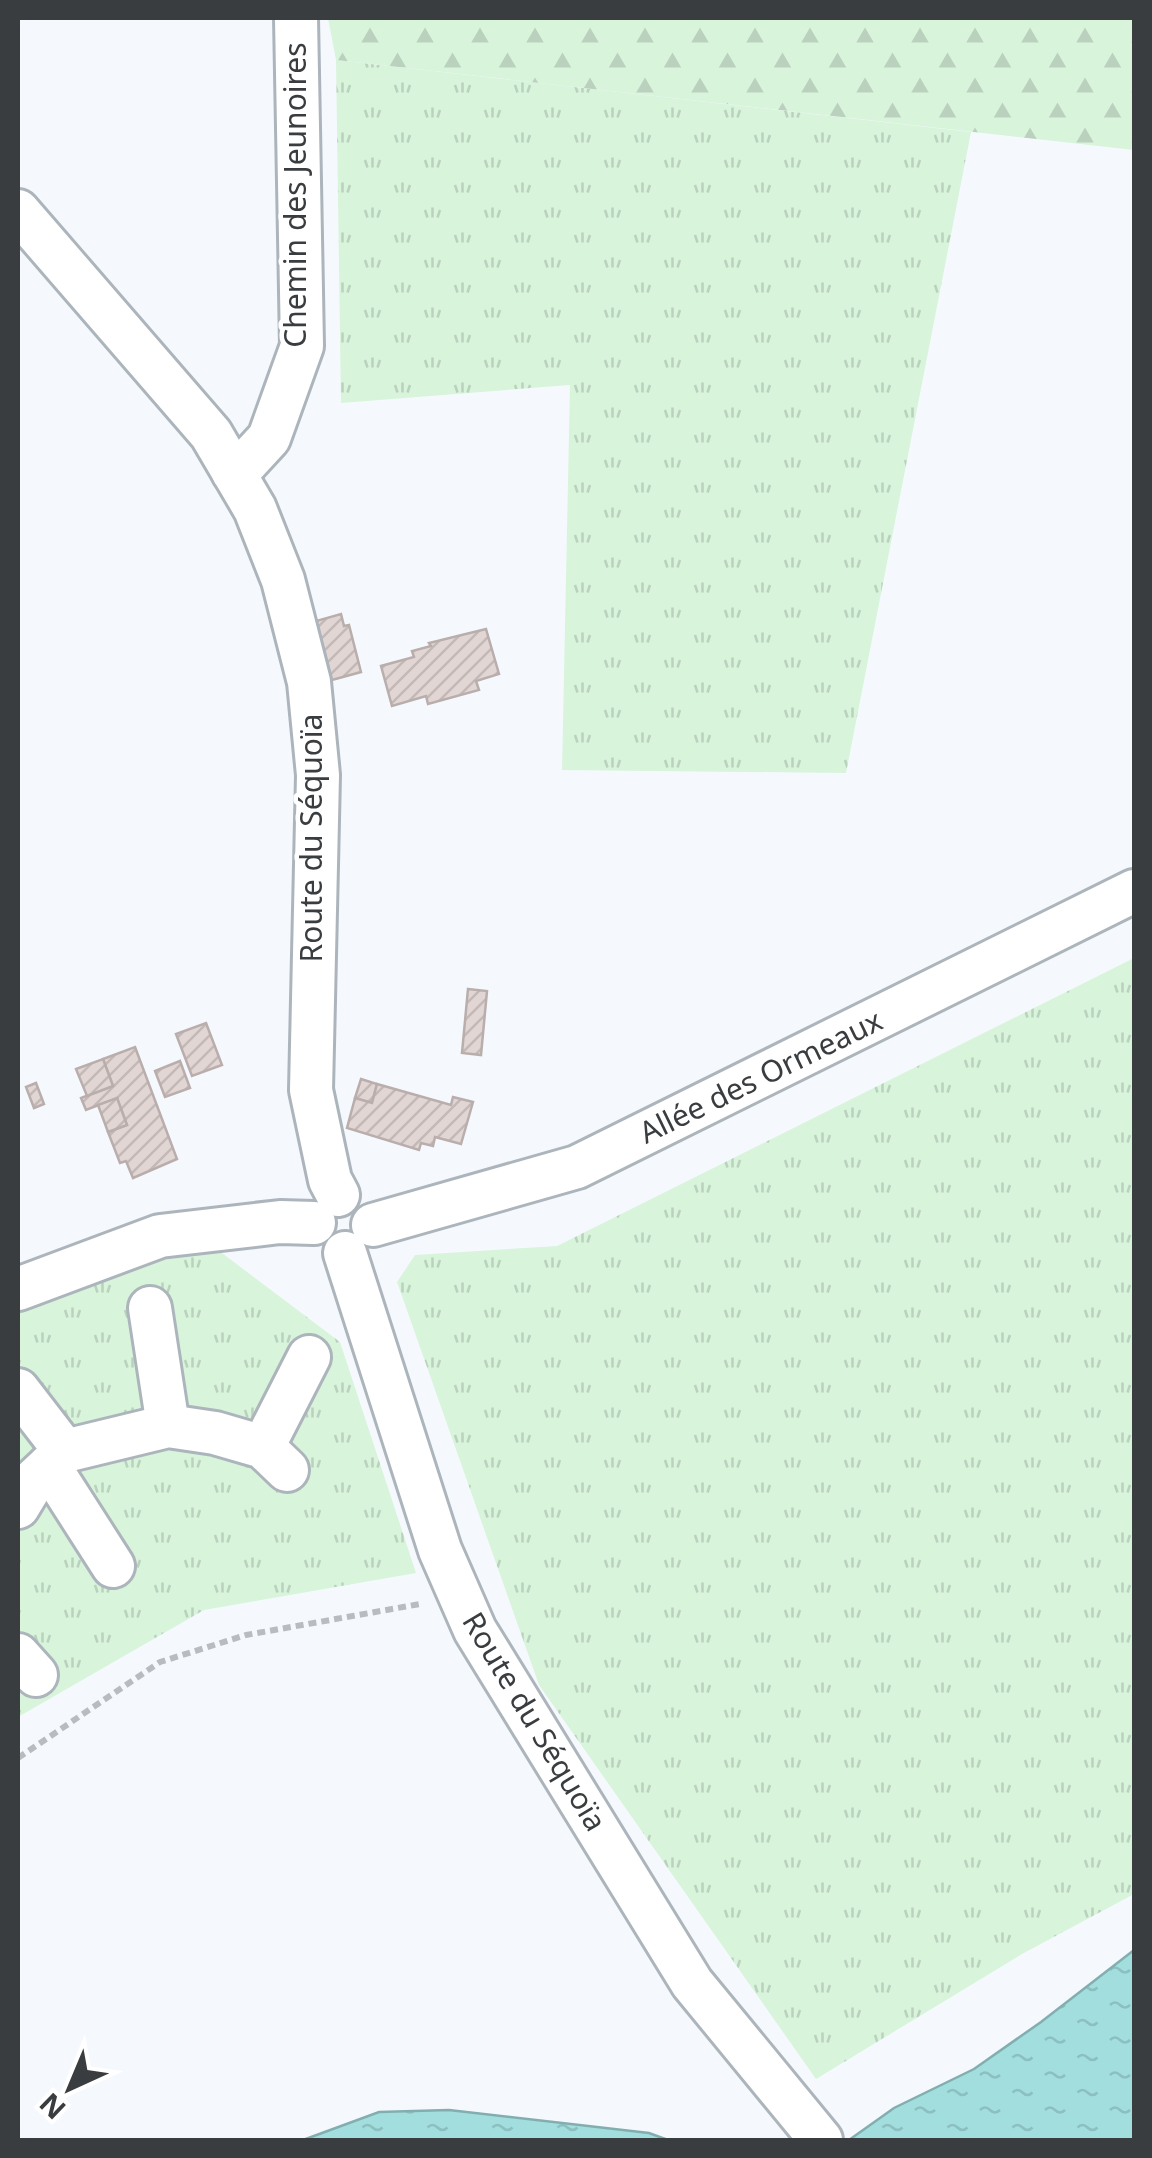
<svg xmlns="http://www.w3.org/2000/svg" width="1152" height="2158" viewBox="0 0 1152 2158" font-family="'Noto Sans',sans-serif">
  <defs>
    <pattern id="grass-tufts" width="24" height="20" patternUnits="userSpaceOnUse" patternTransform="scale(2.5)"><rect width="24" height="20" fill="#d8f4db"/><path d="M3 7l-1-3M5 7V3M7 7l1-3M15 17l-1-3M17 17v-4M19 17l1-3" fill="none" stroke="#bad2bd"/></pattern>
    <pattern id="forest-firs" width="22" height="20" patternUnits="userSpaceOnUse" patternTransform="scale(2.5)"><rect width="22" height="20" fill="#d8f4db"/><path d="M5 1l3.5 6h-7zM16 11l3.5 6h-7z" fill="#bad2bd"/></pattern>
    <pattern id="water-ripples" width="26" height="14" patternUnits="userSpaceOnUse" patternTransform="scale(2.5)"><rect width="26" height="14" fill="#a2dede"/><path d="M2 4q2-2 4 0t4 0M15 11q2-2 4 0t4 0" fill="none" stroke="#8cbfc0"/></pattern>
    <pattern id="building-hatch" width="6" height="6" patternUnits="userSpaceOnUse" patternTransform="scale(2.5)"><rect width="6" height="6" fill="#e2d6d4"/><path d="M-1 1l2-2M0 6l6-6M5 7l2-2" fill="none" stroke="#c3b9b7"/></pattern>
  </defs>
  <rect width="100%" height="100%" fill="#f5f9fe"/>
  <!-- grass -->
  <g fill="url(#grass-tufts)">
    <polygon points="336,60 971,132 846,773 562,770 570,385 341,403"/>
    <polygon points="1134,958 1134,1894 1022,1954 816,2079 539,1685 397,1282 415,1255 557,1246"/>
    <polygon points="206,1241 340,1342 416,1573 204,1610 18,1717 18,1311"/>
  </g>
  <!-- forest -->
  <polygon fill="url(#forest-firs)" points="328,18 1134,18 1134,150 336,60"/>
  <!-- water -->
  <g fill="url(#water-ripples)" stroke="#83aeaf" stroke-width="2.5">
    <polygon points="1134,1950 1134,2140 849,2140 894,2108 974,2069 1041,2022"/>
    <polygon points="449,2110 649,2133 668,2140 303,2140 379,2112"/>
  </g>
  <!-- building -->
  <g fill="url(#building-hatch)" stroke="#b9aeac" stroke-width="2.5">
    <polygon points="341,614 344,626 349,625 361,672 332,680 316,621"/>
    <polygon points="486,629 499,674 476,681 479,690 428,704 426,696 392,706 381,666 414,657 412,651 431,646 429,643"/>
    <polygon points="468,989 487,991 481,1055 462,1053"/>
    <polygon points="206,1023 222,1065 192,1076 176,1034"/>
    <polygon points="135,1047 177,1159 133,1178 126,1161 120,1163 108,1132 127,1125 117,1098 86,1110 81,1098 113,1086 103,1059"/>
    <polygon points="103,1059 113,1086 87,1096 76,1069"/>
    <polygon points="180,1061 190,1088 165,1097 155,1071"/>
    <polygon points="361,1079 377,1084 372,1103 355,1098"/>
    <polygon points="36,1083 44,1104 34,1108 26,1087"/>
    <polygon points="377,1084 451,1105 453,1097 473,1102 461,1144 435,1137 433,1146 421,1143 419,1150 347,1128 355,1098 372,1103"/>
    <polygon points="117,1098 127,1125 108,1132 98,1105"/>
  </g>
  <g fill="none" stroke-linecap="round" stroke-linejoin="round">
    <defs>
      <g id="minor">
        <polyline points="18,211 211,434 255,509 283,580 309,682 318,775 311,1090 330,1180 338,1195"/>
        <polyline points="233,472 245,464 269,438 302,346 296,18"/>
        <polyline points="373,1225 577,1167 1134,891"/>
        <polyline points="345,1253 440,1550 475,1630 692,1983 821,2140"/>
        <polyline points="18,1289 160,1236 280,1222 314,1223"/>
        <polyline points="150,1308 168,1426"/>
        <polyline points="18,1390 65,1451"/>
        <polyline points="263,1447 309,1357"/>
        <polyline points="49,1466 113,1566"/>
        <polyline points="18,1507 35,1479 65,1451 168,1426 215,1433 263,1447 287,1470"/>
        <polyline points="18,1655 36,1675"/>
      </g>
    </defs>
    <!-- minor casing -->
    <use href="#minor" stroke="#adb5bc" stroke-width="48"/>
    <!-- path -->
    <polyline stroke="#b8bcc1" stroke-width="6" stroke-dasharray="8 5" stroke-linecap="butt" points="18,1758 160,1662 246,1635 420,1604"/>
    <!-- minor -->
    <use href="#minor" stroke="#fff" stroke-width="42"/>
  </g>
  <g text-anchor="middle" stroke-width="9" stroke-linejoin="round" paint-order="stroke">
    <!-- street labels -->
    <g font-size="30" fill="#3a3d40" stroke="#fff">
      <text transform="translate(296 195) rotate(-90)" y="10">Chemin des Jeunoires</text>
      <text transform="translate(312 838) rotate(-90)" y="10">Route du Séquoïa</text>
      <text transform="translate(761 1077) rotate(-26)" y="10">Allée des Ormeaux</text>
      <text transform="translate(534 1722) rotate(59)" y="10">Route du Séquoïa</text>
    </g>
  </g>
  <!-- border -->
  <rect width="1152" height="2158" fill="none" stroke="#3a3d40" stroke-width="40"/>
  <!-- north arrow -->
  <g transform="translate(70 2088) rotate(224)" stroke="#ffffff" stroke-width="8" paint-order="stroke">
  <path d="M0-8L18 38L0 25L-18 38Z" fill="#3a3d40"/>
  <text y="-15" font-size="28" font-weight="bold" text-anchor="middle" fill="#3a3d40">N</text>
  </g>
</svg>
